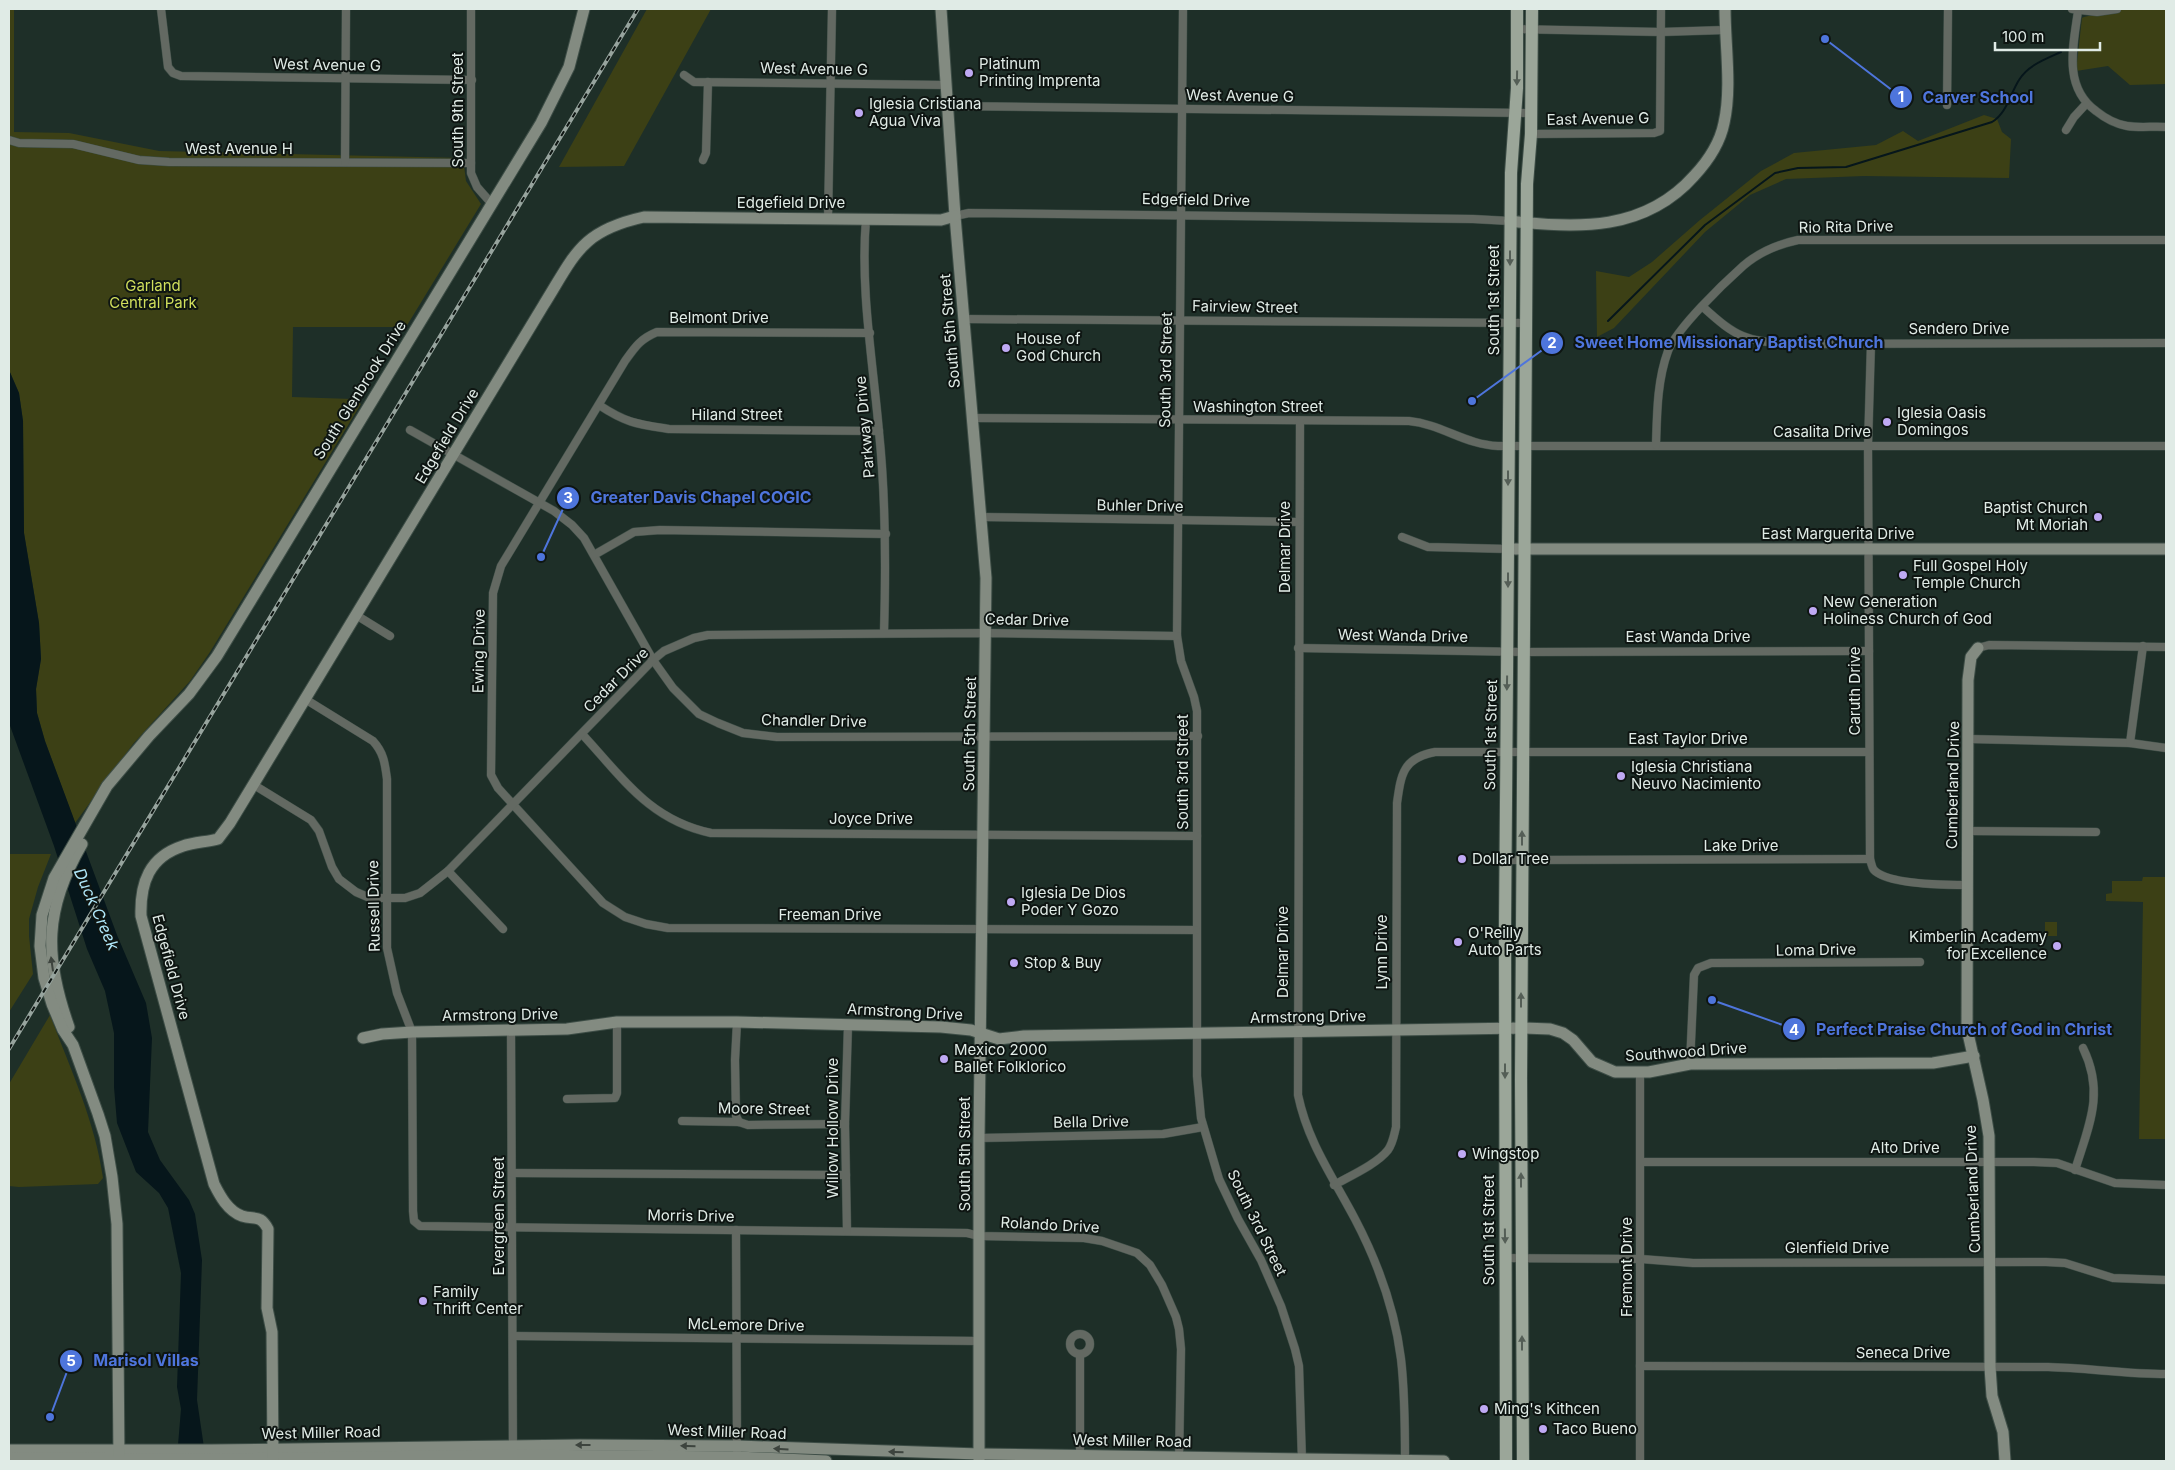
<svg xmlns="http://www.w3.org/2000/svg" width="2175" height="1470" viewBox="0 0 2175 1470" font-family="Inter,sans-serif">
  <rect width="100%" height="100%" fill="#1e2f28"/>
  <!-- green -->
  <g fill="#3c4015">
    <polygon points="9,9 14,9 14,132 69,133 159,151 463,158 466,181 481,204 406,327 293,327 292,397 352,399 361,404 210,652 190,681 133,744 75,823 45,741 37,713 36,689 41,659 39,623 24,533 23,421 19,393 9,370"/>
    <polygon points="647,9 711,9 624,166 559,167"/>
    <path d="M2124,9H2166V84L2130,85L2108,66L2076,71L2082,18C2085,16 2116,11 2124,9Z"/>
    <polygon points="1984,115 1997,119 2002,132 2011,139 2009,178 1864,176 1786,179 1750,195 1705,232 1614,328 1597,337 1596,271 1629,277 1652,262 1700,220 1761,171 1794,153 1876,145 1903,131 1918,141"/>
    <polygon points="9,854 51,854 38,887 29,919 29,936 33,974 9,1012"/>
    <polygon points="2143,877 2166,877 2166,1139 2139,1139 2143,902 2106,901 2106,894 2112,893 2112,881 2142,881"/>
    <rect x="2045" y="922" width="12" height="14"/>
    <path d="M50,1015C70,1068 95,1121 103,1178L98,1184L19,1187L9,1186V1084Z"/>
  </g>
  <!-- water -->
  <polygon fill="#06161b" points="9,370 19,393 23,421 24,533 39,623 41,659 36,689 37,713 45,741 117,935 146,1003 152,1038 148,1132 160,1160 189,1200 195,1214 202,1260 197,1400 206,1461 178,1445 181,1409 177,1387 181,1273 168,1208 159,1193 136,1172 117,1123 114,1087 114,1033 105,991 87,949 54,846 9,723"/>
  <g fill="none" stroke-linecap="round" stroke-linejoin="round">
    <!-- stream -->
    <path stroke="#06161b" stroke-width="2" d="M1608,321L1705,225L1775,173L1798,168L1846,167L1992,122C2007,113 2010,94 2019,80C2028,65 2046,59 2061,52"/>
    <defs>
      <g id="street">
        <polyline points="161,9 168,67 173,73 181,76 472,80"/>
        <polyline points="471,9 471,173 477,187 492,204"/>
        <polyline points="1183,9 1177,636 1181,661 1194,697 1197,711 1197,1076 1201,1118 1219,1179 1238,1219 1261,1260 1281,1306 1295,1349 1299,1366 1302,1461"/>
        <polyline points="2072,9 2097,12 2117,9"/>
        <path d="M2078,11C2073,47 2063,87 2096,111C2106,119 2115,124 2127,126C2140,128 2154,126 2166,127"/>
        <polyline points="1517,29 1661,32 1725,30"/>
        <polyline points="684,75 694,82 946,85"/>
        <polyline points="1947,105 1948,9"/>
        <polyline points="948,106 1531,113"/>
        <polyline points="2066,130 2074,117 2086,104"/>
        <polyline points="1531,134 1654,133 1660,131 1661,9"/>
        <polyline points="9,140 19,143 73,144 139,160 169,162 471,163"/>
        <polyline points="703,160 706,153 708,82"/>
        <polyline points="345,162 346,9"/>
        <polyline points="955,216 969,213 1473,219 1510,221"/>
        <polyline points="828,218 832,9"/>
        <path d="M866,219C860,289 873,362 879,432C886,499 886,565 884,633"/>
        <path d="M1703,307C1737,338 1745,341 1791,344L2166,343"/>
        <polyline points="964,319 1525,323"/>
        <path d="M870,333L657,332C640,339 635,347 625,361L501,566L493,593L491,775L498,788L603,903L625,917L646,924L668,928L1196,930"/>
        <path d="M1871,343L1868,446L1870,859C1871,862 1872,868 1874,870C1888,885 1947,885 1967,885"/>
        <path d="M599,405C626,423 637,424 669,429L879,431"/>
        <path d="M972,418L1409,421C1441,424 1466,445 1498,446H2166"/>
        <path d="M1300,421L1298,1095C1308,1143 1333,1177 1355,1219C1377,1261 1395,1311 1401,1359C1405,1393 1405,1427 1405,1461"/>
        <polyline points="410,430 554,511 572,525 584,538 653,660 673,688 699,714 718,723 743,733 777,737 1198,736"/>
        <path d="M1656,445C1657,414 1657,381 1668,351C1677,328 1724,283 1743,266C1758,253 1779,244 1798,240H2166"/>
        <polyline points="981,517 1299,522"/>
        <polyline points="1402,537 1428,547 1509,549"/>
        <polyline points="594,555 634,532 660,530 886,534"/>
        <polyline points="356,615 390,636"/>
        <polyline points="1298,648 1523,652 1869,651"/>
        <polyline points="1978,648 1989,645 2166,647"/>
        <path d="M305,699L373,741C384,753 385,764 387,779V948L397,993L412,1032L413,1211L414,1221L420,1226L967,1233L979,1236L1084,1238L1102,1241L1137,1253L1150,1265L1162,1285L1176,1317L1179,1329L1181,1349L1179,1460"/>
        <path d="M582,734C622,777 649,820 711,833L1197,836"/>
        <polyline points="1969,739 2130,743 2166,748"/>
        <polyline points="2130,743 2143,646"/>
        <polyline points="254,785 311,820 319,831 332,867 339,879 356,892 370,898 405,898 420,893 448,871 653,660 664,651 694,638 708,635 986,633 1177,636"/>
        <polyline points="1968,831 2096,832"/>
        <polyline points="1506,860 1870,859"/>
        <polyline points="448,871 503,929"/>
        <polyline points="737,1022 735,1060 736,1116 739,1122"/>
        <polyline points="511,1030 513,1461"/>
        <polyline points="1690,1064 1694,975 1698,968 1711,963 1920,962"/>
        <polyline points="567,1099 615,1098 617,1093 617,1022"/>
        <polyline points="682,1121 739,1122 748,1125 845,1124"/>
        <polyline points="979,1138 1163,1134 1203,1127"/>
        <polyline points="1641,1162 2034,1162 2057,1163 2115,1183 2166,1185"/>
        <path d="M2075,1170C2089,1125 2105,1093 2083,1048"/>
        <polyline points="512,1173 846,1175"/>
        <path d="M1334,1185C1350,1176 1377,1164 1388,1150C1393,1143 1394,1135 1396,1127L1397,803C1401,774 1403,758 1435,752H1869"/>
        <polyline points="736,1230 737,1451"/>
        <polyline points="847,1231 845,1124 848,1025"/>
        <polyline points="1506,1258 1641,1259 1693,1263 2046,1262 2065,1263 2113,1278 2166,1280"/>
        <circle cx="1080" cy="1344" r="10"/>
        <polyline points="513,1336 980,1341"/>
        <path d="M1640,1366L2048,1367C2088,1368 2126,1374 2166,1374"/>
        <polyline points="1080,1461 1080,1354"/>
        <polyline points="1640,1461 1640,1072"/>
      </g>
      <g id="secondary">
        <polyline points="941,9 955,216 986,578 979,1138 979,1461"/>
        <path d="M1510,221C1578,229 1645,231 1694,176C1708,161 1720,143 1724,123C1732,88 1725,44 1725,9"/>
        <polyline points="1509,549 2166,549"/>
        <polyline points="1978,648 1971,657 1968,680 1967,1029 1983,1100 1989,1136 1990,1367 1992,1396 2003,1432 2005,1461"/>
        <path d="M69,1027C44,957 44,909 82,844"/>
        <polyline points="363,1038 382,1034 412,1032 567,1029 617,1022 737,1022 941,1027 971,1030 999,1039 1024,1036 1521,1028 1550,1029 1563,1033 1573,1040 1592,1062 1615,1072 1649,1072 1690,1064 1933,1063 1974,1056"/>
        <polyline points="9,1450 211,1450 580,1445 737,1446 979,1454 1444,1461"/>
        <polyline points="9,1458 211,1459 513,1455 737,1457 826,1461"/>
        <path d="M273,1458L272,1332L267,1308L268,1229C260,1214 255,1220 242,1216C228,1211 220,1196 214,1184L141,916C140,883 149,857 183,846C194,842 207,842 218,839L230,823L543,306C575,255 580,231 644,217L941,220L955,216"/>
        <polyline points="119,1461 117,1224 112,1177 105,1136 98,1114 73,1045 63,1030 52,1004 44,978 40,946 42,915 54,878 107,786 149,736 189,694 217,656 541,123 569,67 584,9"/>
      </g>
      <g id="primary">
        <polyline points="1506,1461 1505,927 1511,173 1517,88 1517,9"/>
        <polyline points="1523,1461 1521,1079 1527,184 1531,134 1532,9"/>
      </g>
    </defs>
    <!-- street casing -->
    <use href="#street" stroke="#3d4d46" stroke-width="9"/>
    <!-- secondary casing -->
    <use href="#secondary" stroke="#3d4d46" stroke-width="13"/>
    <!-- primary casing -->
    <use href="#primary" stroke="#3d4d46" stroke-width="14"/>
    <!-- street -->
    <use href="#street" stroke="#636962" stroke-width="8"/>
    <!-- secondary -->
    <use href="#secondary" stroke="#838b81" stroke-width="11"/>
    <!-- primary -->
    <use href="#primary" stroke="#9ba699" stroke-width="12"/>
    <defs>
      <polyline id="rail" points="9,1049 638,9"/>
    </defs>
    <!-- rail casing -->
    <use href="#rail" stroke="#97a49e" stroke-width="4"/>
    <!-- rail -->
    <use href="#rail" stroke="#0e1512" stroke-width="2" stroke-dasharray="5.5" stroke-linecap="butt"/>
  </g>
  <!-- one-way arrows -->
  <defs><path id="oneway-solid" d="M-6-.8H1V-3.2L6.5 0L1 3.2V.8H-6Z" transform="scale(1.25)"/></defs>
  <g fill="#545e56">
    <use href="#oneway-solid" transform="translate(1517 78) rotate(91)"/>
    <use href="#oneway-solid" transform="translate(1510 258) rotate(90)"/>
    <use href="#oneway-solid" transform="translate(1508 478) rotate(90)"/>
    <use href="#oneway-solid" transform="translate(1508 580) rotate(90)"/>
    <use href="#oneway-solid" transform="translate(1507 683) rotate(91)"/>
    <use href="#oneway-solid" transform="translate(1522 838) rotate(-90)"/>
    <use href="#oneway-solid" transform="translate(1521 1000) rotate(-90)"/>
    <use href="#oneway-solid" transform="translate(1505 1071) rotate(90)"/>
    <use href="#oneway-solid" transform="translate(1521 1180) rotate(-90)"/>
    <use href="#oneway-solid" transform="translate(1505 1236) rotate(89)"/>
    <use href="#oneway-solid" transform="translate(1522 1343) rotate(-90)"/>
  </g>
  <g fill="#3d443e">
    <use href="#oneway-solid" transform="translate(52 964) rotate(-98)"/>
    <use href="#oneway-solid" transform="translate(583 1445) rotate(-180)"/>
    <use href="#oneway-solid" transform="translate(688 1446) rotate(-179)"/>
    <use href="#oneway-solid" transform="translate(781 1449) rotate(-177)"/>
    <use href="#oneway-solid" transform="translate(896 1452) rotate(-179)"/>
  </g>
  <!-- markers -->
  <g fill="#bfa9f4" stroke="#0e1512" stroke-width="2">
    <circle cx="969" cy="73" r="5"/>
    <circle cx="859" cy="113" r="5"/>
    <circle cx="1006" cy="348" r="5"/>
    <circle cx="1887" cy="422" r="5"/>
    <circle cx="2098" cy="517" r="5"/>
    <circle cx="1903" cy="575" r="5"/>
    <circle cx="1813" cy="611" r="5"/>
    <circle cx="1621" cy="776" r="5"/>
    <circle cx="1462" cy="859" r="5"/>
    <circle cx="1011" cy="902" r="5"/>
    <circle cx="1458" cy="942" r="5"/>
    <circle cx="2057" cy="946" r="5"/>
    <circle cx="1014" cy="963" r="5"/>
    <circle cx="944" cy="1059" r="5"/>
    <circle cx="1462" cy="1154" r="5"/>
    <circle cx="423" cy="1301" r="5"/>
    <circle cx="1484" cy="1409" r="5"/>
    <circle cx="1543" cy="1429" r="5"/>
  </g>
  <g text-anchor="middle" stroke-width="4" stroke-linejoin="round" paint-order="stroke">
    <!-- poi labels -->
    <g font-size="15" fill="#e0ebe6" stroke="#0e1512" text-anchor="start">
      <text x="979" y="69">Platinum<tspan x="979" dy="17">Printing Imprenta</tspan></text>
      <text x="869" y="109">Iglesia Cristiana<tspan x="869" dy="17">Agua Viva</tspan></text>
      <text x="1016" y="344">House of<tspan x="1016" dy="17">God Church</tspan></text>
      <text x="1897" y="418">Iglesia Oasis<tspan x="1897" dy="17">Domingos</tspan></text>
      <text x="2088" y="513" text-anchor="end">Baptist Church<tspan x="2088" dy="17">Mt Moriah</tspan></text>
      <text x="1913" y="571">Full Gospel Holy<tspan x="1913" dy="17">Temple Church</tspan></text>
      <text x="1823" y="607">New Generation<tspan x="1823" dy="17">Holiness Church of God</tspan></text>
      <text x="1631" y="772">Iglesia Christiana<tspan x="1631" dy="17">Neuvo Nacimiento</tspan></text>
      <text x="1472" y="864">Dollar Tree</text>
      <text x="1021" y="898">Iglesia De Dios<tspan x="1021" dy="17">Poder Y Gozo</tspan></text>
      <text x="1468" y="938">O'Reilly<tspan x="1468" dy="17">Auto Parts</tspan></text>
      <text x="2047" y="942" text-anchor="end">Kimberlin Academy<tspan x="2047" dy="17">for Excellence</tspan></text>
      <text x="1024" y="968">Stop &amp; Buy</text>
      <text x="954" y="1055">Mexico 2000<tspan x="954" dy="17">Ballet Folklorico</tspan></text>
      <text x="1472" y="1159">Wingstop</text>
      <text x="433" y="1297">Family<tspan x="433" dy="17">Thrift Center</tspan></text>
      <text x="1494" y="1414">Ming's Kithcen</text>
      <text x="1553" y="1434">Taco Bueno</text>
    </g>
    <!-- street labels -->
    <g font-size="15" fill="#e0ebe6" stroke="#0e1512">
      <text transform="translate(327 65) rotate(1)" y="5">West Avenue G</text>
      <text transform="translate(814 69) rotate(1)" y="5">West Avenue G</text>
      <text transform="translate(1240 96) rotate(1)" y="5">West Avenue G</text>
      <text transform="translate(458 110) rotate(-90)" y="5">South 9th Street</text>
      <text transform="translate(1598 119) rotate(-1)" y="5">East Avenue G</text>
      <text x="239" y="154">West Avenue H</text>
      <text transform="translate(1196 200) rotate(1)" y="5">Edgefield Drive</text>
      <text x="791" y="208">Edgefield Drive</text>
      <text transform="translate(1846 227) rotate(-1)" y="5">Rio Rita Drive</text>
      <text transform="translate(1494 300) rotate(-90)" y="5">South 1st Street</text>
      <text transform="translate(1245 307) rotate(1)" y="5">Fairview Street</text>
      <text x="719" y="323">Belmont Drive</text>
      <text x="1959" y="334">Sendero Drive</text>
      <text transform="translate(950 331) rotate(-95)" y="5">South 5th Street</text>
      <text transform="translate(1166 370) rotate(-89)" y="5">South 3rd Street</text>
      <text transform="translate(360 390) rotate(-58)" y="5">South Glenbrook Drive</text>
      <text x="1258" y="412">Washington Street</text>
      <text x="737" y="420">Hiland Street</text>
      <text transform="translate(865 427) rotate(-95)" y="5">Parkway Drive</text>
      <text x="1822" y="437">Casalita Drive</text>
      <text transform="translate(447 436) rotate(-59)" y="5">Edgefield Drive</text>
      <text transform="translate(1140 506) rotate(1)" y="5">Buhler Drive</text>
      <text x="1838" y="539">East Marguerita Drive</text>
      <text transform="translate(1285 547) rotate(-90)" y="5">Delmar Drive</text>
      <text transform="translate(1027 620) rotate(1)" y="5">Cedar Drive</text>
      <text transform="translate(1403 636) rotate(1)" y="5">West Wanda Drive</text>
      <text x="1688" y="642">East Wanda Drive</text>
      <text transform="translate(479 651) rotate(-89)" y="5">Ewing Drive</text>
      <text transform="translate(616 680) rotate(-45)" y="5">Cedar Drive</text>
      <text transform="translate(1855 691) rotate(-90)" y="5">Caruth Drive</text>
      <text transform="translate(814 721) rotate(1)" y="5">Chandler Drive</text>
      <text transform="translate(970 734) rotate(-89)" y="5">South 5th Street</text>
      <text transform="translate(1491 735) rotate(-89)" y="5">South 1st Street</text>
      <text x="1688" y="744">East Taylor Drive</text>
      <text transform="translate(1183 772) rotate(-90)" y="5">South 3rd Street</text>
      <text transform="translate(1953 785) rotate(-89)" y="5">Cumberland Drive</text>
      <text x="871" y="824">Joyce Drive</text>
      <text x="1741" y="851">Lake Drive</text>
      <text transform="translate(374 906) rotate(-91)" y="5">Russell Drive</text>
      <text x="830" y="920">Freeman Drive</text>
      <text transform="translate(1816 950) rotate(-1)" y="5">Loma Drive</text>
      <text transform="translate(1283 952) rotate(-90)" y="5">Delmar Drive</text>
      <text transform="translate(1382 952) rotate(-90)" y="5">Lynn Drive</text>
      <text transform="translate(171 967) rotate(75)" y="5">Edgefield Drive</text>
      <text transform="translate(905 1012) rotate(3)" y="5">Armstrong Drive</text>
      <text transform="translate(500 1015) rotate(-1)" y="5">Armstrong Drive</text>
      <text transform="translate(1308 1017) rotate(-1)" y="5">Armstrong Drive</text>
      <text transform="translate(1686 1052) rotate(-4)" y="5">Southwood Drive</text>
      <text transform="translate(764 1109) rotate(1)" y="5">Moore Street</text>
      <text transform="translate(1091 1122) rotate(-1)" y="5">Bella Drive</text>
      <text transform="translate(833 1128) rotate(-90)" y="5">Willow Hollow Drive</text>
      <text x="1905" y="1153">Alto Drive</text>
      <text transform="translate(965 1154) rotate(-90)" y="5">South 5th Street</text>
      <text transform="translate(1973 1189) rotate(-92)" y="5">Cumberland Drive</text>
      <text transform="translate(499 1216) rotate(-90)" y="5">Evergreen Street</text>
      <text transform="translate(691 1216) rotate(1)" y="5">Morris Drive</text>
      <text transform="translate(1257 1223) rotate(64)" y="5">South 3rd Street</text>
      <text transform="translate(1050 1225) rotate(3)" y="5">Rolando Drive</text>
      <text transform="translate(1489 1230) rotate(-90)" y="5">South 1st Street</text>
      <text x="1837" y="1253">Glenfield Drive</text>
      <text transform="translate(1627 1267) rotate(-90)" y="5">Fremont Drive</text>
      <text transform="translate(746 1325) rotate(1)" y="5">McLemore Drive</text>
      <text x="1903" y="1358">Seneca Drive</text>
      <text transform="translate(727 1432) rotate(2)" y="5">West Miller Road</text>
      <text transform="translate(321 1433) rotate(-1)" y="5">West Miller Road</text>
      <text transform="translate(1132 1441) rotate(1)" y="5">West Miller Road</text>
    </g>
    <!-- park labels -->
    <g font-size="15" fill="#d1df5c" stroke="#0e1512">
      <text x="153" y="291">Garland<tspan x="153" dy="17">Central Park</tspan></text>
    </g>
    <!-- water labels -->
    <g font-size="16" font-style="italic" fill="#b0e8fa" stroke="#0e1512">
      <text transform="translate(97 909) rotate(66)" y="6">Duck Creek</text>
    </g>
  </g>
  <!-- callouts -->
  <path fill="none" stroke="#4e75dc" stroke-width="2" d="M1825 39L1901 97M1472 401L1552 343M541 557L568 498M1712 1000L1794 1029M50 1417L71 1361"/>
  <g fill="#4e75dc" stroke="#0e1512" stroke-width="2">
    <circle cx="1825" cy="39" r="5"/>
    <circle cx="1472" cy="401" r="5"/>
    <circle cx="541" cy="557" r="5"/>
    <circle cx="1712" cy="1000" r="5"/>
    <circle cx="50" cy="1417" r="5"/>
    <circle cx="1901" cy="97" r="12"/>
    <circle cx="1552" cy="343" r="12"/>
    <circle cx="568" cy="498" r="12"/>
    <circle cx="1794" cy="1029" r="12"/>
    <circle cx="71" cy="1361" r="12"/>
  </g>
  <g font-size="15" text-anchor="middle" font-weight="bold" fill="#fff">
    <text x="1901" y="102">1</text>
    <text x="1552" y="348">2</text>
    <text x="568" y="503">3</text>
    <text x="1794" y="1035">4</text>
    <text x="71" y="1366">5</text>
  </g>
  <g font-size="16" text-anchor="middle" font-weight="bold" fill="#4e75dc" stroke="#0e1512" stroke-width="4" stroke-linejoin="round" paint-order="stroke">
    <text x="1978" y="103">Carver School</text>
    <text x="1729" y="348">Sweet Home Missionary Baptist Church</text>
    <text x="701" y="503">Greater Davis Chapel COGIC</text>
    <text x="1964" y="1035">Perfect Praise Church of God in Christ</text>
    <text x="146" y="1366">Marisol Villas</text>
  </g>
  <!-- border -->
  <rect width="2175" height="1470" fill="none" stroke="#e0ebe6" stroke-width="20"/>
  <!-- scale -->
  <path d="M1995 42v8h105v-8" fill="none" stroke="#e0ebe6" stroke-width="2.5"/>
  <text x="2002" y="42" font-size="15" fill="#e0ebe6" stroke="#0e1512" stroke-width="4" paint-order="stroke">100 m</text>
</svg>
